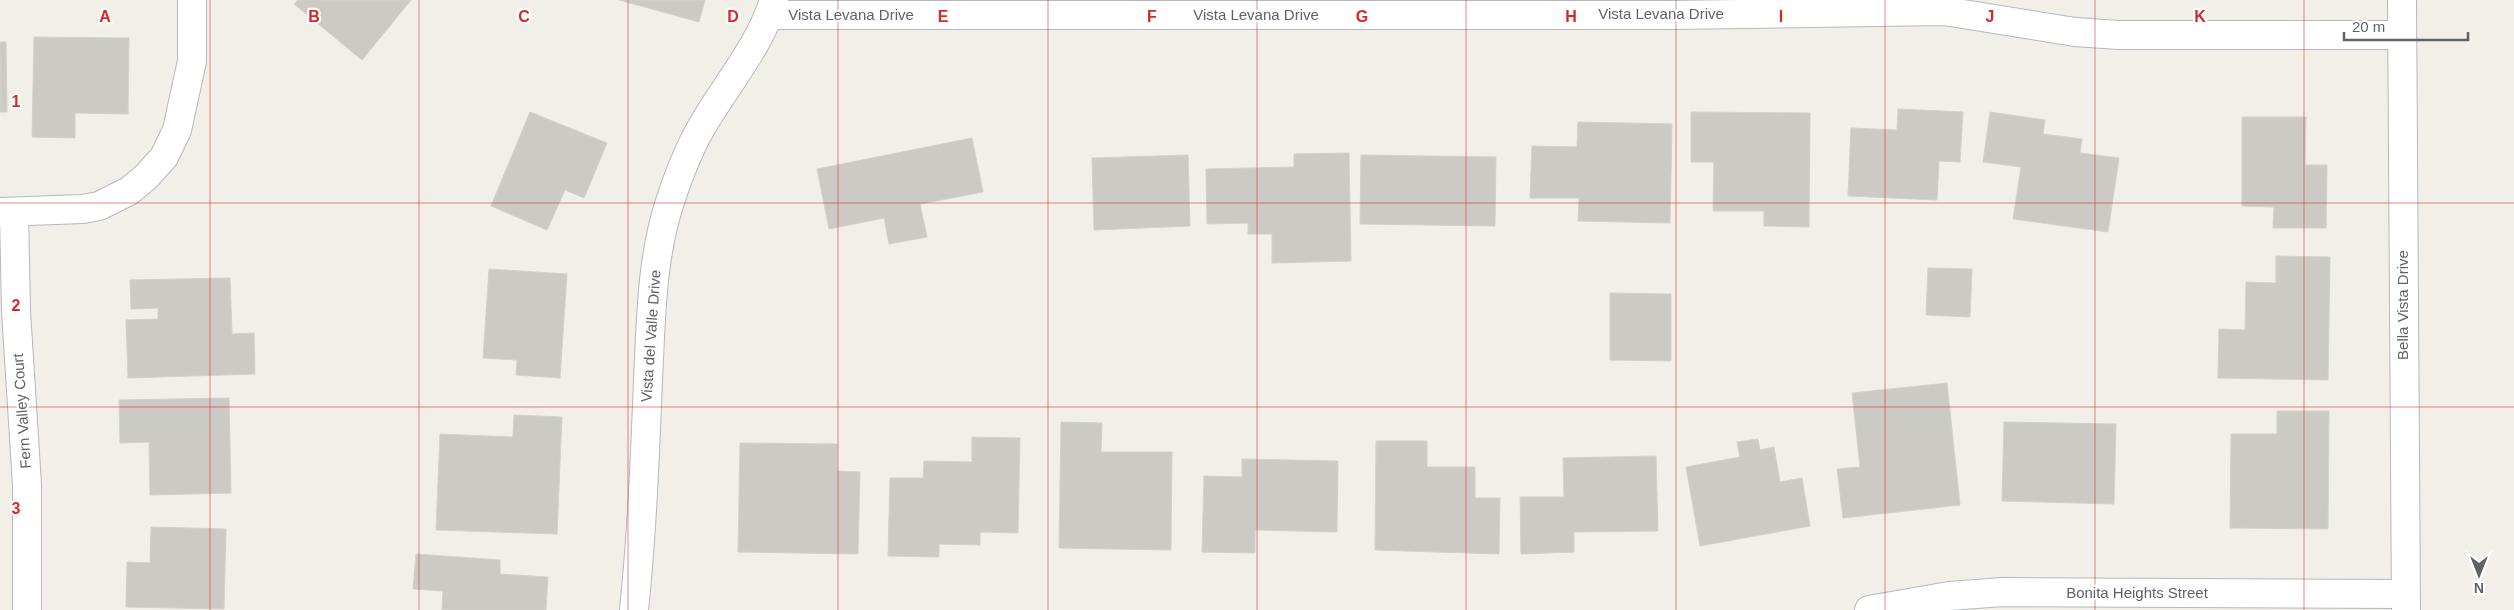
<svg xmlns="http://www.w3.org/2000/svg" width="2514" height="610" viewBox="0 0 2514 610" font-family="Helvetica,sans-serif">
  <rect width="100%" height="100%" fill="#f1efe8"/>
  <!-- building -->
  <g fill="#cccac5" stroke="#d6d1c6">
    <polygon points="298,0 411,0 362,60 294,4"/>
    <polygon points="619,0 705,0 699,22"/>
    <polygon points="34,37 129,38 128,114 75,113 75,138 32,137"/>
    <polygon points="0,42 6,42 7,112 0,112"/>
    <polygon points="1898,109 1963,112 1960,162 1939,161 1937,200 1848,196 1851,128 1897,130"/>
    <polygon points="530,112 607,143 584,198 565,190 547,230 491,206"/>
    <polygon points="1691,112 1810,113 1809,227 1764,226 1764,211 1713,211 1714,162 1691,162"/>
    <polygon points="1990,112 2045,120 2043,134 2082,139 2080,153 2119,158 2108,232 2013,219 2021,167 1983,162"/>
    <polygon points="2242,117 2306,117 2305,165 2327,165 2326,228 2273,228 2274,207 2242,206"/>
    <polygon points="1578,122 1672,124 1670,223 1578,221 1579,198 1530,198 1532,146 1577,147"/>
    <polygon points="972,138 983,192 920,204 927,237 889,244 884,218 829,229 817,169"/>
    <polygon points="1349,153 1351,261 1272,263 1272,234 1248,234 1248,223 1207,224 1206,169 1294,167 1294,154"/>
    <polygon points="1188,155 1190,226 1094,230 1092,158"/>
    <polygon points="1361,155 1496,157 1495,226 1360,224"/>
    <polygon points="2276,256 2330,257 2328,380 2218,378 2219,329 2245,330 2246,282 2276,283"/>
    <polygon points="1928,268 1972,269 1970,317 1926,315"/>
    <polygon points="489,269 567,274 560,378 516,375 517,360 483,358"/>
    <polygon points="230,278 232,334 254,333 255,374 128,378 126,320 158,319 158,308 131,309 130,280"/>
    <polygon points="1610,293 1671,294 1671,361 1610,360"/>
    <polygon points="1947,383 1960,505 1843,518 1837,469 1860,467 1852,393"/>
    <polygon points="229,398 231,493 150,495 149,442 120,443 119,400"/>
    <polygon points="2277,411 2329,411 2328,529 2230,528 2231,434 2277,434"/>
    <polygon points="514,415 562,417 557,534 436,530 440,434 513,437"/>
    <polygon points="1061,422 1102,423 1101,452 1172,452 1171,550 1059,548"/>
    <polygon points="2004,422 2116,424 2114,504 2002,501"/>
    <polygon points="972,437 1020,438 1018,533 980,532 980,545 939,544 939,557 888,556 890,478 923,478 924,461 972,462"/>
    <polygon points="1758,439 1760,450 1774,447 1780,482 1802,478 1810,526 1700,546 1686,467 1740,457 1737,442"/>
    <polygon points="1376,441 1427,441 1427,467 1475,467 1475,498 1500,498 1499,554 1375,550"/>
    <polygon points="740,443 837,444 837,471 860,472 858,554 738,552"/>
    <polygon points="1656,456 1658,531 1574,532 1574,552 1521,554 1520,497 1564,497 1563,458"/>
    <polygon points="1242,459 1338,461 1337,532 1255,530 1255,553 1202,552 1204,476 1242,477"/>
    <polygon points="151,527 226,529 224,609 126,607 127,562 150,563"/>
    <polygon points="416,554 500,560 500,574 548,577 546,610 442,610 443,591 413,589"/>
  </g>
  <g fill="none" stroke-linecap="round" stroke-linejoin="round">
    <defs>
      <g id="minor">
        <polyline points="2402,0 2406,610"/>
        <polyline points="770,15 1671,15 1944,11 2075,32 2119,35 2401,35"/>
        <polyline points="0,212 83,209 99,206 129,191 146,177 164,157 177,130 192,61 192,0"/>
        <polyline points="14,212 16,311 27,485 27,610"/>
        <path d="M634,610C642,533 645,457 648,380C651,322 651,264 668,208C678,176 689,146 707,118C730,80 761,43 774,0"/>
        <polyline points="1869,610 1949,596 2003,592 2405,594"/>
      </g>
    </defs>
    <!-- minor casing -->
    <use href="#minor" stroke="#b5b8bc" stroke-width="30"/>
    <!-- minor -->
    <use href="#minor" stroke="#fff" stroke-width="28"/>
  </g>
  <!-- grid -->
  <path fill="none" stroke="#d62828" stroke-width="1" stroke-opacity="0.55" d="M210,0V610M419,0V610M628,0V610M838,0V610M1048,0V610M1257,0V610M1466,0V610M1676,0V610M1885,0V610M2095,0V610M2304,0V610M0,203H2514M0,407H2514"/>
  <g text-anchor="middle" stroke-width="4.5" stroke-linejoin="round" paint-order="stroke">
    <!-- street labels -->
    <g font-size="15" fill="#5f6368" stroke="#fff">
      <text x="1661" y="19">Vista Levana Drive</text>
      <text x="851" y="20">Vista Levana Drive</text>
      <text x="1256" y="20">Vista Levana Drive</text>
      <text transform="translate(2403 305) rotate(-90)" y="5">Bella Vista Drive</text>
      <text transform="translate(651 336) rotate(-86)" y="5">Vista del Valle Drive</text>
      <text transform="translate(22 411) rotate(-94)" y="5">Fern Valley Court</text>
      <text x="2137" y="598">Bonita Heights Street</text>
    </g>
  </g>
  <g font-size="16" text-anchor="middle" font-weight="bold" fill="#d62828" stroke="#fff" stroke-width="4.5" stroke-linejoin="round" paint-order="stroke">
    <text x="105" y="22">A</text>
    <text x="314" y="22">B</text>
    <text x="524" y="22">C</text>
    <text x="733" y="22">D</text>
    <text x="943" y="22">E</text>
    <text x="1152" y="22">F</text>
    <text x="1362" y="22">G</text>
    <text x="1571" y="22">H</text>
    <text x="1781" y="22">I</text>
    <text x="1990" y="22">J</text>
    <text x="2200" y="22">K</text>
    <text x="16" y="107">1</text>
    <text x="16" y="311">2</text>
    <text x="16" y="514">3</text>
  </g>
  <!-- north arrow -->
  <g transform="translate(2479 575) rotate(180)" stroke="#ffffff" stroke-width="4" paint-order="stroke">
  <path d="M0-4L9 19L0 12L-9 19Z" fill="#5f6368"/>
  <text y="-8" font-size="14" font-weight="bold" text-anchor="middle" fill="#5f6368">N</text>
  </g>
  <!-- scale -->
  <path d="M2344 32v8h124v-8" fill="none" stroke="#5f6368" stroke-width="2.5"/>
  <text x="2352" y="32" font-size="15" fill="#5f6368" stroke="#ffffff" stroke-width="4" paint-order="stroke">20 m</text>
</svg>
